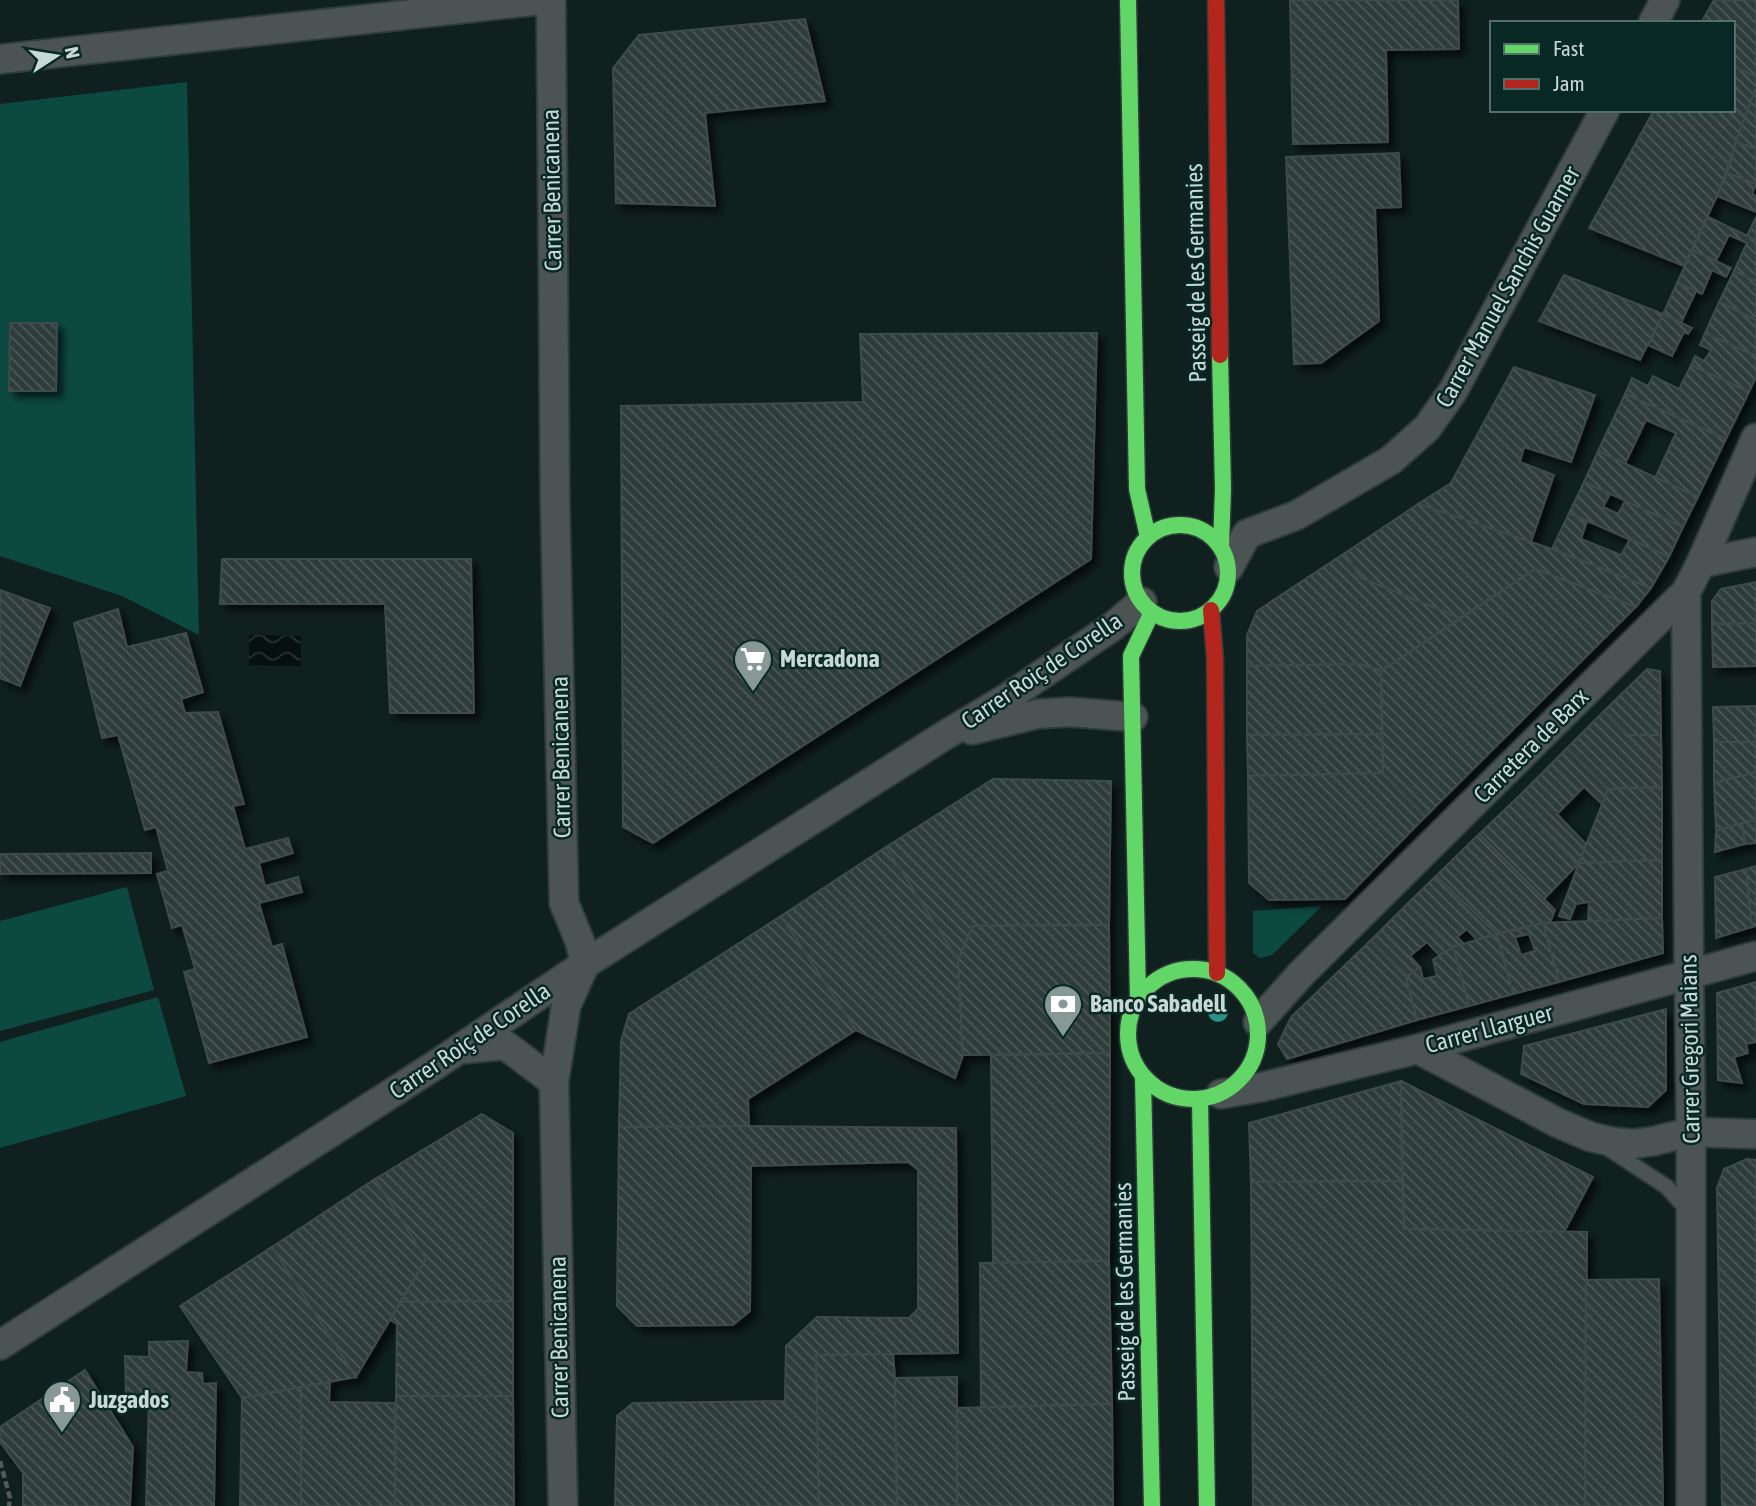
<svg xmlns="http://www.w3.org/2000/svg" width="1756" height="1506" viewBox="0 0 1756 1506" font-family="'Asap Condensed',sans-serif">
  <defs>
    <pattern id="water-waves" width="16" height="10" patternUnits="userSpaceOnUse" patternTransform="scale(1.75)"><rect width="16" height="10" fill="#04110f"/><path d="M0 5q4-4 8 0t8 0" fill="none" stroke="#273331"/></pattern>
    <pattern id="building-back-hatch" width="6" height="6" patternUnits="userSpaceOnUse" patternTransform="scale(1.75)"><rect width="6" height="6" fill="#2f3d3b"/><path d="M-1 5l2 2M0 0l6 6M5-1l2 2" fill="none" stroke="#4c5856"/></pattern>
    <filter id="shadow"><feDropShadow dx="6" dy="6" stdDeviation="3.5" flood-color="#0009"/></filter>
  </defs>
  <rect width="100%" height="100%" fill="#0f201e"/>
  <!-- grass -->
  <g fill="#0c4941">
    <polygon points="187,82 199,635 122,596 0,556 0,104"/>
    <polygon points="127,887 154,990 0,1031 0,921"/>
    <polygon points="1322,906 1272,955 1260,958 1253,953 1253,911"/>
    <polygon points="158,997 186,1096 0,1148 0,1042"/>
  </g>
  <!-- water -->
  <polygon fill="url(#water-waves)" points="249,635 301,636 301,666 249,665"/>
  <!-- building -->
  <g fill="url(#building-back-hatch)" stroke="#3e4b49" stroke-width="2" fill-rule="evenodd" filter="url(#shadow)">
    <polygon points="1290,0 1458,0 1459,49 1386,50 1388,142 1293,144"/>
    <polygon points="1714,0 1756,0 1756,76 1733,67 1733,23 1701,23"/>
    <polygon points="805,19 825,101 705,113 715,206 616,203 613,68 639,35"/>
    <polygon points="1733,67 1756,76 1756,88 1717,196 1684,266 1589,228 1654,110 1733,110"/>
    <polygon points="1755,90 1756,90 1756,149 1736,142"/>
    <polygon points="1736,142 1756,149 1756,184 1727,173"/>
    <polygon points="1399,153 1401,207 1375,208 1379,321 1321,363 1294,364 1286,157"/>
    <polygon points="1727,173 1756,184 1752,194 1756,196 1756,212 1717,196"/>
    <polygon points="1708,217 1756,240 1756,281 1734,271 1747,243 1729,235 1716,261 1692,250"/>
    <polygon points="1756,217 1756,240 1747,236"/>
    <polygon points="1692,250 1731,268 1726,277 1712,270 1702,294 1677,283"/>
    <polygon points="1734,271 1756,281 1756,320 1719,302"/>
    <polygon points="1564,275 1663,314 1640,360 1539,321"/>
    <polygon points="1677,283 1696,291 1681,323 1663,314"/>
    <polygon points="1719,302 1756,320 1756,356 1705,333"/>
    <polygon points="1663,314 1692,328 1688,334 1684,332 1672,356 1648,345"/>
    <polygon points="10,323 57,323 56,391 9,391"/>
    <polygon points="1097,333 1091,559 653,843 623,827 621,406 863,402 860,334"/>
    <polygon points="1705,333 1756,356 1756,377 1749,392 1691,365 1695,356 1704,361 1711,350 1700,345"/>
    <polygon points="1691,365 1749,392 1726,439 1625,394 1632,378 1648,386 1653,376 1679,389"/>
    <polygon points="1514,367 1595,395 1571,462 1524,447 1520,462 1554,475 1531,542 1418,504 1451,483"/>
    <polygon points="1625,394 1726,439 1698,497 1655,478 1676,433 1646,420 1625,464 1598,451"/>
    <polygon points="1598,451 1698,497 1683,527 1584,482"/>
    <polygon points="1584,482 1610,494 1603,507 1618,514 1625,501 1683,527 1669,557 1569,513"/>
    <polygon points="1418,504 1552,549 1651,588 1636,607 1535,569 1460,618 1361,578 1345,553"/>
    <polygon points="1569,513 1587,521 1581,539 1621,555 1630,539 1669,557 1651,588 1552,549"/>
    <polygon points="1345,553 1361,578 1460,618 1381,671 1359,664 1247,666 1247,635 1257,611"/>
    <polygon points="222,559 471,559 474,713 390,713 385,604 220,604"/>
    <polygon points="1535,569 1636,607 1425,817 1383,773 1381,671"/>
    <polygon points="1756,582 1756,623 1712,624 1712,601 1721,589"/>
    <polygon points="0,590 50,608 20,686 0,678"/>
    <polygon points="118,609 127,647 186,633 203,692 181,699 185,713 218,712 244,804 233,806 245,849 288,838 293,853 259,863 265,886 298,877 302,892 259,903 272,947 282,944 307,1037 209,1063 184,972 195,969 182,925 172,928 157,874 168,871 156,827 145,830 118,735 102,738 74,623"/>
    <polygon points="1756,623 1756,666 1713,667 1712,624"/>
    <polygon points="1359,664 1381,671 1382,734 1247,735 1247,666"/>
    <polygon points="1647,669 1660,671 1661,735 1626,735 1604,711"/>
    <polygon points="1756,706 1756,742 1714,742 1713,707"/>
    <polygon points="1604,711 1626,735 1661,735 1662,787 1608,789 1567,748"/>
    <polygon points="1382,734 1383,773 1248,776 1247,735"/>
    <polygon points="1714,742 1756,742 1756,772 1714,783"/>
    <polygon points="1567,748 1608,789 1602,804 1584,787 1557,814 1586,844 1579,863 1515,800"/>
    <polygon points="1756,772 1756,820 1716,831 1714,783"/>
    <polygon points="1383,773 1425,817 1345,899 1269,900 1249,883 1248,776"/>
    <polygon points="993,779 1111,781 1109,925 973,926 958,960 886,847"/>
    <polygon points="1662,787 1662,860 1579,863 1608,789"/>
    <polygon points="1515,800 1579,863 1544,899 1479,834"/>
    <polygon points="1756,820 1756,843 1745,844 1742,823"/>
    <polygon points="1742,823 1745,844 1715,852 1716,831"/>
    <polygon points="1479,834 1555,910 1550,923 1497,934 1436,876"/>
    <polygon points="886,847 958,960 963,1055 955,1078 856,1030 781,916"/>
    <polygon points="151,853 151,873 0,874 0,854"/>
    <polygon points="1662,860 1662,918 1588,921 1589,902 1576,904 1570,919 1559,916 1579,863"/>
    <polygon points="1756,866 1756,926 1752,927 1746,869"/>
    <polygon points="1746,869 1752,927 1716,938 1715,877"/>
    <polygon points="1436,876 1497,934 1477,940 1467,929 1457,937 1463,943 1453,947 1408,903"/>
    <polygon points="1408,903 1453,947 1439,955 1427,942 1410,956 1420,967 1406,977 1371,940"/>
    <polygon points="781,916 856,1030 748,1099 749,1126 619,1127 621,1041 629,1014"/>
    <polygon points="1662,918 1663,953 1559,982 1543,923"/>
    <path d="M1543,923L1559,982L1513,994L1497,934ZM1529,934L1535,951L1521,955L1515,937Z"/>
    <polygon points="1109,925 1110,1053 963,1055 958,960 973,926"/>
    <polygon points="1497,934 1513,994 1469,1006 1453,947"/>
    <polygon points="1371,940 1406,977 1417,1020 1287,1059 1278,1044 1291,1017"/>
    <polygon points="1453,947 1469,1006 1417,1020 1406,977 1420,967 1423,979 1437,976 1433,960"/>
    <polygon points="1756,982 1756,1042 1746,1044 1748,1053 1734,1057 1742,1083 1718,1080 1717,993"/>
    <polygon points="1666,1009 1666,1090 1648,1107 1584,1104 1521,1074 1524,1046"/>
    <polygon points="1110,1053 1109,1261 993,1263 991,1055"/>
    <polygon points="1401,1081 1402,1181 1251,1182 1249,1123"/>
    <polygon points="1401,1081 1593,1177 1564,1232 1404,1229"/>
    <polygon points="482,1114 513,1133 513,1301 401,1302 426,1259 375,1179"/>
    <polygon points="749,1126 956,1128 958,1353 816,1355 819,1506 615,1506 617,1416 633,1403 785,1401 786,1346 817,1317 909,1318 918,1309 918,1170 908,1162 751,1166 750,1311 733,1325 637,1326 617,1306 619,1127"/>
    <polygon points="1747,1159 1756,1160 1756,1506 1722,1506 1717,1188 1724,1169"/>
    <polygon points="375,1179 426,1259 356,1377 272,1247"/>
    <polygon points="1402,1181 1404,1229 1587,1232 1585,1506 1253,1506 1251,1182"/>
    <polygon points="272,1247 356,1377 242,1398 180,1306"/>
    <polygon points="1109,1261 1112,1404 981,1407 980,1263"/>
    <polygon points="1659,1279 1663,1506 1585,1506 1586,1280"/>
    <polygon points="513,1301 513,1396 396,1396 397,1324 390,1320 401,1302"/>
    <polygon points="188,1341 186,1372 202,1373 203,1384 216,1383 214,1506 146,1506 149,1398 126,1397 125,1356 149,1357 149,1342"/>
    <polygon points="893,1354 895,1378 897,1506 819,1506 816,1355"/>
    <polygon points="85,1370 133,1447 130,1506 23,1506 23,1473 0,1442 0,1427"/>
    <polygon points="957,1377 957,1506 897,1506 895,1378"/>
    <polygon points="330,1382 329,1402 395,1403 395,1506 301,1506 301,1387"/>
    <polygon points="301,1387 301,1506 240,1506 242,1398"/>
    <polygon points="396,1396 513,1396 514,1506 395,1506"/>
    <polygon points="1112,1404 1113,1506 957,1506 957,1408"/>
  </g>
  <g fill="none" stroke-linecap="round" stroke-linejoin="round">
    <defs>
      <polyline id="lane" points="1606,1147 1667,1187 1689,1212"/>
      <g id="street">
        <polyline points="551,0 555,500 564,903 580,942 585,964 566,1006 554,1082 563,1506"/>
        <polyline points="1653,23 1665,0"/>
        <polyline points="0,59 542,0"/>
        <polyline points="1701,563 1756,552"/>
        <polyline points="1229,567 1247,534 1297,515 1391,460 1427,428 1453,391 1605,110"/>
        <polyline points="1686,592 1689,975 1691,1132 1691,1506"/>
        <polyline points="972,730 1037,714 1070,712 1133,717"/>
        <polyline points="1258,1022 1301,974 1686,592 1701,563 1756,438"/>
        <polyline points="462,1049 505,1045 554,1082"/>
        <polyline points="1418,1049 1558,1123 1591,1137 1613,1142 1633,1144 1654,1141 1691,1132 1756,1134"/>
        <polyline points="1221,1094 1262,1087 1418,1049 1756,956"/>
        <polyline points="0,1345 437,1064 585,964 942,737 1007,698 1112,627 1142,602"/>
      </g>
      <g id="fast">
        <polyline points="1128,0 1137,489 1148,537"/>
        <polyline points="1220,355 1223,489 1221,546"/>
        <circle cx="1180" cy="573" r="48"/>
        <circle cx="1193" cy="1034" r="65"/>
        <polyline points="1138,998 1131,656 1152,612"/>
        <polyline points="1143,1077 1152,1506"/>
        <polyline points="1200,1100 1207,1506"/>
      </g>
      <g id="jam">
        <polyline points="1216,0 1220,355"/>
        <polyline points="1211,610 1215,658 1217,973"/>
      </g>
    </defs>
    <!-- lane casing -->
    <use href="#lane" stroke="#2e3c3a" stroke-width="18"/>
    <!-- street casing -->
    <use href="#street" stroke="#2e3c3a" stroke-width="32"/>
    <!-- fast casing -->
    <use href="#fast" stroke="#2e3c3a" stroke-width="19"/>
    <!-- jam casing -->
    <use href="#jam" stroke="#2e3c3a" stroke-width="19"/>
    <!-- path -->
    <polyline stroke="#535a59" stroke-width="4.5" stroke-dasharray="7 3.5" stroke-linecap="butt" points="0,1461 10,1498 9,1506"/>
    <!-- lane -->
    <use href="#lane" stroke="#4c5453" stroke-width="14"/>
    <!-- street -->
    <use href="#street" stroke="#4c5453" stroke-width="28"/>
    <!-- fast -->
    <use href="#fast" stroke="#63d668" stroke-width="16"/>
    <!-- jam -->
    <use href="#jam" stroke="#b3261e" stroke-width="16"/>
  </g>
  <!-- trees -->
  <circle fill="#2b9184" cx="1218" cy="1012" r="10"/>
  <!-- icons -->
  <defs>
    <symbol id="supermarket-pin" viewBox="-11 -11 22 30"><path d="M0 17L-7.5 6A9.5 9.5 0 1 1 7.5 6Z" fill="#879895" stroke="#072823"/><path d="M-6-5.5h2.5l.6 2H6L4.5 2H-2.5L-4.4-4H-6ZM-1.5 3.2a1.3 1.3 0 1 0 .1 0ZM3 3.2a1.3 1.3 0 1 0 .1 0Z" fill="#fff"/></symbol>
    <symbol id="bank-pin" viewBox="-11 -11 22 30"><path d="M0 17L-7.5 6A9.5 9.5 0 1 1 7.5 6Z" fill="#879895" stroke="#072823"/><path d="M-6-4H6V4H-6ZM0-2.3a2.3 2.3 0 1 0 0 4.6a2.3 2.3 0 1 0 0-4.6Z" fill="#fff"/></symbol>
    <symbol id="civic-pin" viewBox="-11 -11 22 30"><path d="M0 17L-7.5 6A9.5 9.5 0 1 1 7.5 6Z" fill="#879895" stroke="#072823"/><path d="M-.6-6.5H3V-4.5H.6V-3L4-1V1h2V6H-6V1h2V-1L-.6-3ZM-1.2 2.5V6h2.4V2.5Z" fill="#fff"/></symbol>
  </defs>
  <g fill-rule="evenodd">
    <use href="#supermarket-pin" x="731" y="637" width="44" height="60"/>
    <use href="#bank-pin" x="1041" y="982" width="44" height="60"/>
    <use href="#civic-pin" x="40" y="1378" width="44" height="60"/>
  </g>
  <g text-anchor="middle" stroke-width="5" stroke-linejoin="round" paint-order="stroke">
    <!-- street labels -->
    <g font-size="24" fill="#c7d8d5" stroke="#072823">
      <text transform="translate(552 190) rotate(-91)" y="8">Carrer Benicanena</text>
      <text transform="translate(1196 273) rotate(-91)" y="8">Passeig de les Germanies</text>
      <text transform="translate(1508 287) rotate(-61)" y="8">Carrer Manuel Sanchis Guarner</text>
      <text transform="translate(1042 671) rotate(-34)" y="8">Carrer Roiç de Corella</text>
      <text transform="translate(1531 746) rotate(-45)" y="8">Carretera de Barx</text>
      <text transform="translate(561 757) rotate(-91)" y="8">Carrer Benicanena</text>
      <text transform="translate(1489 1029) rotate(-15)" y="8">Carrer Llarguer</text>
      <text transform="translate(470 1041) rotate(-34)" y="8">Carrer Roiç de Corella</text>
      <text transform="translate(1690 1049) rotate(-91)" y="8">Carrer Gregori Maians</text>
      <text transform="translate(1125 1292) rotate(-91)" y="8">Passeig de les Germanies</text>
      <text transform="translate(559 1337) rotate(-91)" y="8">Carrer Benicanena</text>
    </g>
    <!-- poi labels -->
    <g font-size="24" font-weight="bold" fill="#c7d8d5" stroke="#072823" text-anchor="start">
      <text x="780" y="667">Mercadona</text>
      <text x="1090" y="1012">Banco Sabadell</text>
      <text x="89" y="1408">Juzgados</text>
    </g>
  </g>
  <!-- legend -->
  <rect x="1490" y="21" width="245" height="91" fill="#072823" stroke="#546e6a" stroke-width="2"/>
  <rect x="1504" y="44" width="35" height="10" fill="#63d668" stroke="#546e6a" stroke-width="2"/>
  <text x="1553" y="56" font-size="21" fill="#c7d8d5">Fast</text>
  <rect x="1504" y="79" width="35" height="10" fill="#b3261e" stroke="#546e6a" stroke-width="2"/>
  <text x="1553" y="91" font-size="21" fill="#c7d8d5">Jam</text>
  <!-- north arrow -->
  <g transform="translate(56 56) rotate(78)" stroke="#072823" stroke-width="5" paint-order="stroke">
  <path d="M0-5L12 26L0 18L-12 26Z" fill="#c7d8d5"/>
  <text y="-10" font-size="19" font-weight="bold" text-anchor="middle" fill="#c7d8d5">N</text>
  </g>
</svg>
